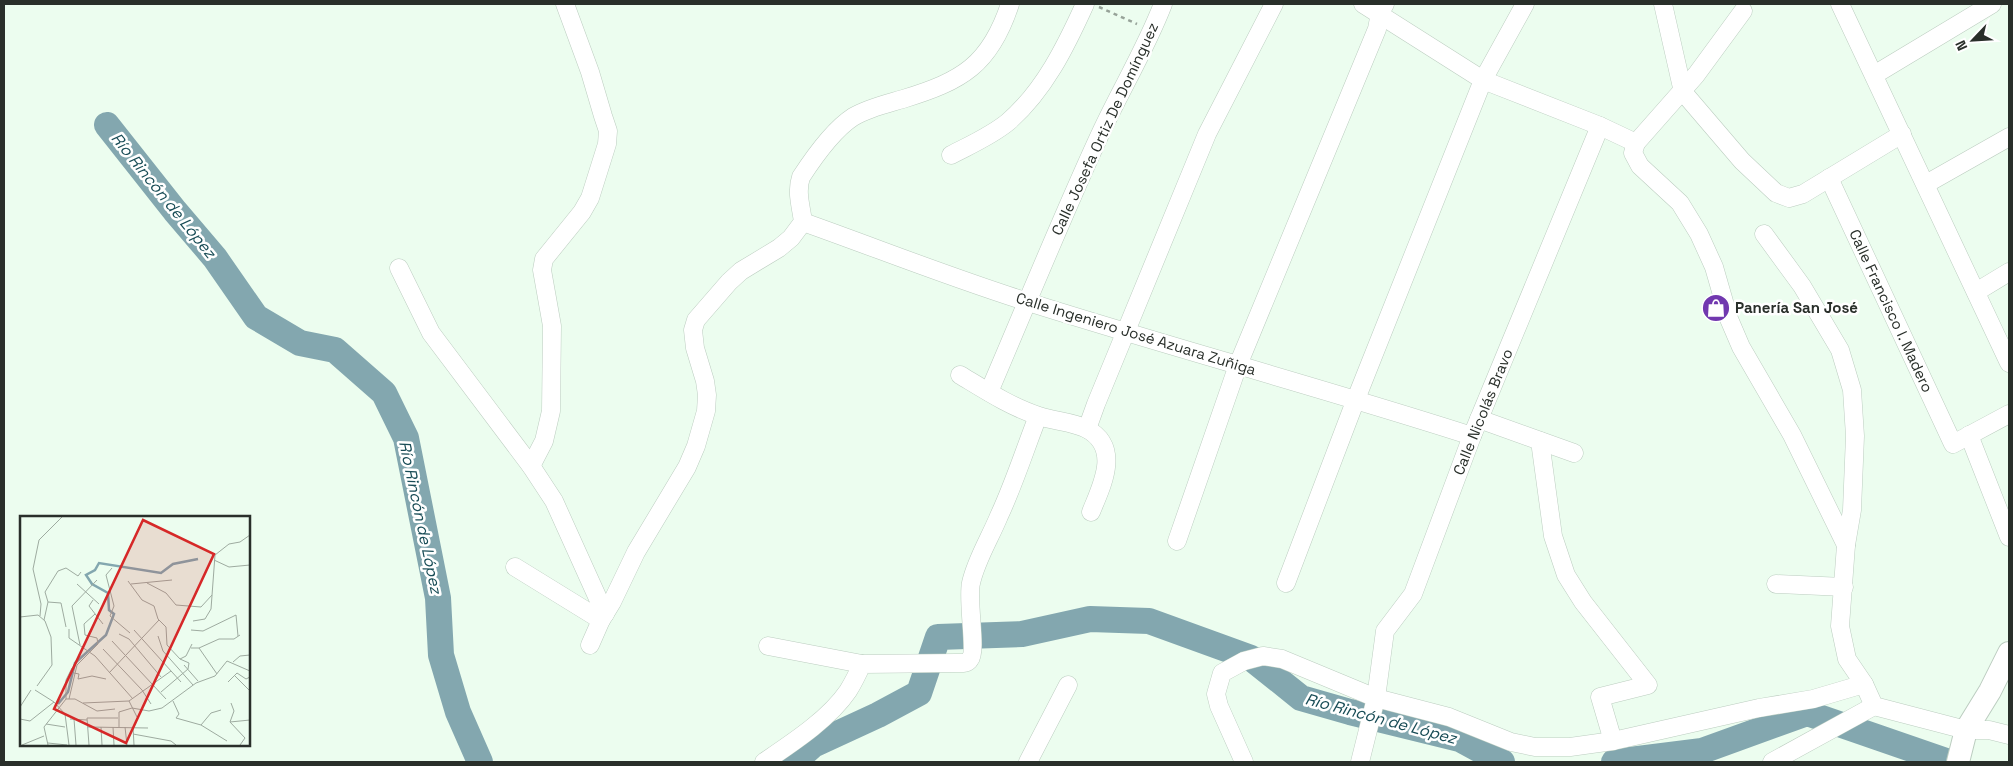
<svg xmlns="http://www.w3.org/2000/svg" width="2013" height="766" viewBox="0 0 2013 766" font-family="'Space Grotesk',sans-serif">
  <rect width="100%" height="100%" fill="#ecfdef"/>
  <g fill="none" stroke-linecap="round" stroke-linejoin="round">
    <!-- river -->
    <g stroke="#83a7af" stroke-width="26">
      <polyline points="107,125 175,211 215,258 256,317 300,343 335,350 384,393 406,438 438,598 441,655 458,712 480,762"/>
      <polyline points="794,762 813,745 878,715 919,693 938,637 1022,634 1090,619 1149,621 1251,658 1301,698 1350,712 1460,739 1502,762"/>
      <polyline points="1614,762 1702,751 1807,713 1949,762"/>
    </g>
    <defs>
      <g id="minor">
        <polyline points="1363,4 1483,80 1600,126 1636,143"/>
        <polyline points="1663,4 1683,92 1742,161 1776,193 1789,198 1803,194 1902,134"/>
        <polyline points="1840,4 2009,363"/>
        <polyline points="1743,11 1696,75 1636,143 1633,153 1640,166 1680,203 1699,234 1714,267 1729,319 1741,347 1792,435 1846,545"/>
        <polyline points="1874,75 1992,4"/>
        <path d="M951,155C970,145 991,136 1008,122C1044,91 1066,46 1085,4"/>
        <polyline points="1829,178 1953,444 2009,414"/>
        <polyline points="1926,184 2009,137"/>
        <path d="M803,222C879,249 954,279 1031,303C1177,349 1326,389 1472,436"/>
        <polyline points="1764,234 1802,286 1840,350 1852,390 1855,436 1852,510 1846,545 1840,626 1847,659 1864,684 1874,706 1966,730 1989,730 2009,735"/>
        <polyline points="399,268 431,333 531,466 554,501 605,614"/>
        <polyline points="1976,292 2009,272"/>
        <path d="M960,375C985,390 1011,407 1039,416C1053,421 1074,422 1087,429C1122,448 1101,487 1091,512"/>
        <path d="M989,392C1025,308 1059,224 1097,141C1118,94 1145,51 1163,4"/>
        <polyline points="1479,419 1574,453"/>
        <polyline points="1087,429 1096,404 1207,134 1274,4"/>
        <polyline points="1969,435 2009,537"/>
        <polyline points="1540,441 1553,536 1566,575 1583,602 1648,685 1600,697 1613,741"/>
        <polyline points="531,466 544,441 551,411 552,326 542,270 544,259 582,212 590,198 607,144 608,131 603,116 590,72 565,4"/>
        <polyline points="1177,541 1238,365 1377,29 1380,13 1385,4"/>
        <polyline points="515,567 601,620"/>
        <polyline points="1286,583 1356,399 1483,80 1525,4"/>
        <polyline points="1776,584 1844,587"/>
        <path d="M590,645L601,620L612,602L636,552L687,467L696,446L706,411L707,395L705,381L695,348L693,330L696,320L729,282L741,271L779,248L791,238L803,222C801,206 796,192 801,177C814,157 833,130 853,117C868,108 886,104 903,99C962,81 990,65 1010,4"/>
        <polyline points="768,646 862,664"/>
        <path d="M764,762C792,743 829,719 848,691C853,683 858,673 862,664L956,663C961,663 967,664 970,659C977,651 967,600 971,583C976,560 990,538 999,516C1014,484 1025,449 1038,416"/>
        <polyline points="1028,762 1068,685"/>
        <polyline points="1244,762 1219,706 1216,694 1222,673 1244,661 1263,656 1282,659 1376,698 1449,717 1511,742 1535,747 1570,747 1613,741 1759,708 1813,699 1864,684"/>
        <polyline points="1360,762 1376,698 1385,631 1413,594 1472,436 1600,126"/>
        <polyline points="1772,762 1874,706"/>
      </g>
      <polyline id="major" points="1958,762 1966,730 1990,691 2009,653"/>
    </defs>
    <!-- minor casing -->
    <use href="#minor" stroke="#bccdc0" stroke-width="19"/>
    <!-- major casing -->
    <use href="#major" stroke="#bccdc0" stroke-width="24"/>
    <!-- path -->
    <polyline stroke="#97a399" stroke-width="2.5" stroke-dasharray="4 4" stroke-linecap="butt" points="1099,7 1137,24"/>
    <!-- minor -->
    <use href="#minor" stroke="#fff" stroke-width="18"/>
    <!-- major -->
    <use href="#major" stroke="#fff" stroke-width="22"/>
  </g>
  <!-- icons -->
  <defs>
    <symbol id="shop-disc" viewBox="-11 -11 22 22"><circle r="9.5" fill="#7138af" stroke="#fff"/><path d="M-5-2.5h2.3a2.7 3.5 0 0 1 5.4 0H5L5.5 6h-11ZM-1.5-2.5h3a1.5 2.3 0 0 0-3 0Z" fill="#fff"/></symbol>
  </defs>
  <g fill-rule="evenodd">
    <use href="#shop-disc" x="1700" y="292" width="32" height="32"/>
  </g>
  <g text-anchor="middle" stroke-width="5" stroke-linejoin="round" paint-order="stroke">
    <!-- street labels -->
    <g font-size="15" fill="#292f2a" stroke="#fff">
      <text transform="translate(1105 129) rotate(-65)" y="5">Calle Josefa Ortiz De Domínguez</text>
      <text transform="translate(1891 311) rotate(65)" y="5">Calle Francisco I. Madero</text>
      <text transform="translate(1136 334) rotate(17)" y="5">Calle Ingeniero José Azuara Zuñiga</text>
      <text transform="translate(1483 412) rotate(-68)" y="5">Calle Nicolás Bravo</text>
    </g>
    <!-- poi labels -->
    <g font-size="15" font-weight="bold" fill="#292f2a" stroke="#fff" text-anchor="start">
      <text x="1735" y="313">Panería San José</text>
    </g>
    <!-- water labels -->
    <g font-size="16" font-style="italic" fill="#184c56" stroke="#fff">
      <text transform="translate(164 195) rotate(51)" y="6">Río Rincón de López</text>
      <text transform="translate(421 517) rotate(78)" y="6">Río Rincón de López</text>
      <text transform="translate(1381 718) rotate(15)" y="6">Río Rincón de López</text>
    </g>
  </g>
  <!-- overview -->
  <g transform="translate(20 516)">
    <rect width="230" height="230" fill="#ecfdef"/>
    <path fill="none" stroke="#83a7af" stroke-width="2.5" d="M38,188L48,176L55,147L86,119L94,98L89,94L88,77L72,68L66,59L75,54L79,47L141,57L153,48L178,43"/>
    <path fill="none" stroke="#9eaba0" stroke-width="1" d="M194,44L209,51L230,49M92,52L86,59L94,90L90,100L110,117M108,65L122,84L134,90L138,103L146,111L147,129L160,143L169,147L168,153L141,176M127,67L146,77L156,89L181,91L192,79M57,68L79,88M111,68L152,64M73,84L69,90L83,108M28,86L25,76L38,55L46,52L58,60L61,56M28,86L41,87L46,111M52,90L60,129M52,90L77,64M216,99L218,120M20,100L21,88L13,53L19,24L42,1M0,101L18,99L25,105L31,121L32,149L17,170M24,104L28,86M173,105L185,103L191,93L195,39L209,28L220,26L230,19M49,113V122L75,140L113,183M114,114L161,166M171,114L183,115L216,99M99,118L109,123L141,161M138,120L143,135L173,169M92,125L146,183M171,132H179L199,123H214L220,119M179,132L197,158M83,133L122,174L131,188M160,143L166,140L172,128M213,146L220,140L230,139M164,149L178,165M54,157L59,158L58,163L72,160L86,163M89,157L139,104M214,159L229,174M208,166L217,157L226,163L230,161M15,174L34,186L45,198L49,229M46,183V164L52,152M49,183L57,149L78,128L77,122L65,119L64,108L75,98M109,185L117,201M153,185L159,198L156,202L181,209L207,225M63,187L109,185L151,155M211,187L214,195L210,206L225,222L220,229M0,191L11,174M0,203L10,205L34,186M50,203L67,204M54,203L56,229M210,206L230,204M26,208L45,211M181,209L191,197L201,194M68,211L128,212M81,211L82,229M93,211L94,229M99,211V196L112,192L129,195L142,192L176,167L195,160L207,145L230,155M105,211L107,229M113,211L114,229M113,218L151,225L156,229M28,227L47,229M2,229L24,220M28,229L24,211L46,183H55L77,195L95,193M69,229L67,202H98"/>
    <path fill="#d62828" fill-opacity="0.15" stroke="#d62828" stroke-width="2.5" d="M123,4L194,38L106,227L34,193Z"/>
    <rect width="230" height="230" fill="none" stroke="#292f2a" stroke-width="2.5"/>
  </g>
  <!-- border -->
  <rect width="2013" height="766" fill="none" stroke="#292f2a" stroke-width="10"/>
  <!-- north arrow -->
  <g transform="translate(1973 40) rotate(245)" stroke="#ffffff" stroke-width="4" paint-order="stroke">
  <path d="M0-4L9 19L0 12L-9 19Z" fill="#292f2a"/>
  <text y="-8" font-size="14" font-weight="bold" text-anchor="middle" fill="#292f2a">N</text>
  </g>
</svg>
